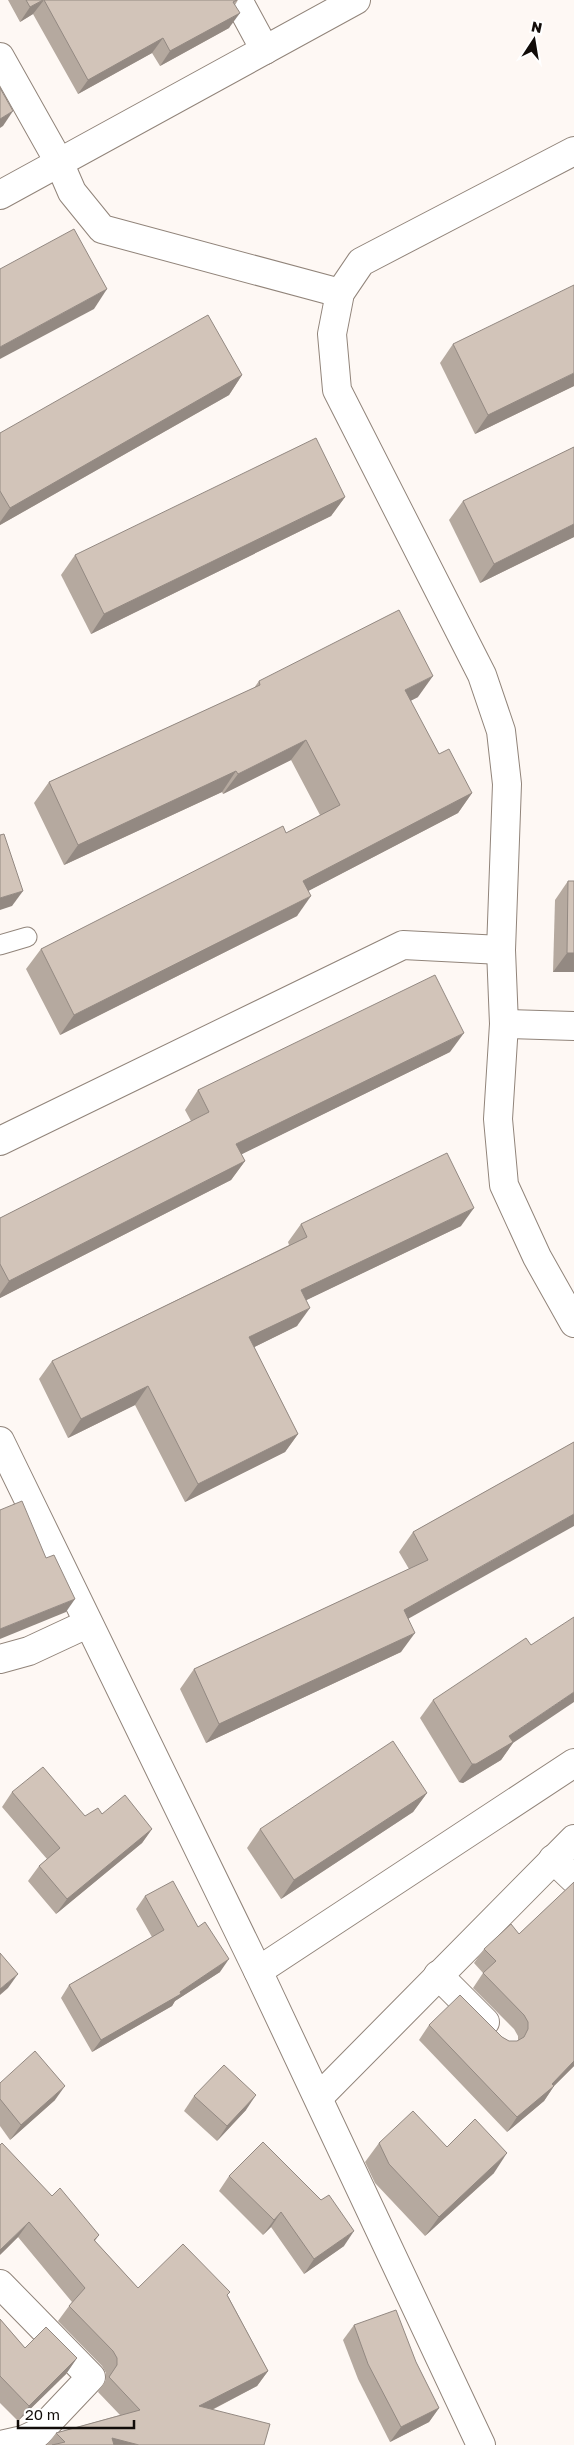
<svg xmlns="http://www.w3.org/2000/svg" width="574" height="2445" viewBox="0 0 574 2445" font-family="'Golos Text',sans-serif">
  <rect width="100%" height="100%" fill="#fef8f4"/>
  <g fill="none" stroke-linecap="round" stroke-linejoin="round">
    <defs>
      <polyline id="service" points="0,945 27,937"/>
      <g id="minor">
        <polyline points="238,0 265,50"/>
        <polyline points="574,151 361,262 340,293 332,334 337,390 482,675 501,731 507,784 501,950 504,1024 498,1119 504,1185 537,1257 574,1323"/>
        <polyline points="59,162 72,192 102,229 340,293"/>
        <polyline points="0,195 356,0"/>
        <polyline points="504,1024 574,1026"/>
        <polyline points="0,1141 403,945 501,950"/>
        <polyline points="0,1441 258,1971 481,2445"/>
        <polyline points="0,1659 29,1651 87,1624"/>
        <polyline points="553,1859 574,1879"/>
        <polyline points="258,1971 574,1763"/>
        <polyline points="438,1975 485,2022"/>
        <polyline points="319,2097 574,1839"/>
        <polyline points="0,2284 91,2377 38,2433 23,2440 0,2445"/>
      </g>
      <polyline id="tertiary" points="0,57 59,162"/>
    </defs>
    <!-- service casing -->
    <use href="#service" stroke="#91847a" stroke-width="21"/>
    <!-- minor casing -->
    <use href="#minor" stroke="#91847a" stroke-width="30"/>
    <!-- tertiary casing -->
    <use href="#tertiary" stroke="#91847a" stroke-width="30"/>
    <!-- service -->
    <use href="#service" stroke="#fff" stroke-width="19"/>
    <!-- minor -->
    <use href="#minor" stroke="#fff" stroke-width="28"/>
    <!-- tertiary -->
    <use href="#tertiary" stroke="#fff" stroke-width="28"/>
  </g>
  <!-- wall -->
  <g fill="#b5a99f">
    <polygon points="8,0 238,0 235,5 229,28 160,66 152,53 78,94 33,14 20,22"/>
    <polygon points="453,344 574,386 475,434 440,363"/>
    <polygon points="242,375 229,395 0,525 0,433"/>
    <polygon points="574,447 574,537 480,583 449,520 463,501"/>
    <polygon points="345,497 331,516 91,634 61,575 75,555"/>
    <polygon points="259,681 418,697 410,701 439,754 472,793 458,813 308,891 297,916 60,1035 26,969 41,949 286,833 320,815 291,760 223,794 222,792 64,865 34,803 49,782 254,688"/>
    <polygon points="568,881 574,972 553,972 555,900"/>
    <polygon points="450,1052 241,1154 245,1161 231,1180 0,1298 0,1218 191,1121 185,1110 198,1090"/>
    <polygon points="301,1224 461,1226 306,1300 297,1326 254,1347 298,1434 285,1452 185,1502 135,1405 68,1438 39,1379 52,1361 289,1245 288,1242"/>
    <polygon points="574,1442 408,1619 401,1652 206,1743 180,1689 194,1669 409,1569 399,1552 413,1532"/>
    <polygon points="531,1645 513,1743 501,1760 463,1783 459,1782 420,1718 433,1700"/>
    <polygon points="12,1792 85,1816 102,1814 152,1829 142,1843 56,1914 28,1881 39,1866 47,1859 2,1807"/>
    <polygon points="427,1793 413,1812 281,1899 247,1848 260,1829"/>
    <polygon points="574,1882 574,2066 554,2086 544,2101 507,2132 419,2040 429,2025 502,2037 509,2041 517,2041 518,2040 518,2036 514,2029 473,1988 483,1973 474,1963 484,1949 519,1934"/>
    <polygon points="145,1896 220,1972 175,2001 172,2006 92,2052 61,1998 69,1985 152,1937 136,1909"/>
    <polygon points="0,2083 55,2100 10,2140 0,2126"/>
    <polygon points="194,2096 246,2110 217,2141 184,2111"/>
    <polygon points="379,2143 447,2147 494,2173 425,2236 375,2183 365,2162"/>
    <polygon points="229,2176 321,2200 344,2246 304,2274 271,2227 263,2235 219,2191"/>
    <polygon points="52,2196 99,2235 95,2241 138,2288 228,2296 268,2371 257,2386 212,2410 264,2445 47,2445 56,2433 120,2415 98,2392 106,2380 106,2373 102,2366 58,2321 72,2302 18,2237 0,2255"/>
    <polygon points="0,2319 25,2348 77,2358 66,2374 18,2421 0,2403"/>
    <polygon points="354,2325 416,2362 439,2408 429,2422 390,2442 358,2379 343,2340"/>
  </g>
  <!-- shaded-wall -->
  <g fill="#938982">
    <polygon points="44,0 33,14 20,22 30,7"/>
    <polygon points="240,13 229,28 160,66 170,51"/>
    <polygon points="163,38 152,53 78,94 88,80"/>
    <polygon points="13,111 3,126 0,128 0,119"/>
    <polygon points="107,289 94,309 0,359 0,347"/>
    <polygon points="574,373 574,386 475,434 488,415"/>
    <polygon points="242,375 229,395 0,525 0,522 10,508"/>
    <polygon points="345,497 331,516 91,634 104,614"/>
    <polygon points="574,524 574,537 480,583 494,564"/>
    <polygon points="433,676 418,697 391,711 405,690"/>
    <polygon points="306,740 291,760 223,794 238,774"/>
    <polygon points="236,771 222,792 64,865 78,845"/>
    <polygon points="472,793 458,813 289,901 303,881"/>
    <polygon points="23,891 12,906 0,910 0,898"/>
    <polygon points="311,896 297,916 60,1035 74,1015"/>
    <polygon points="567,953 574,953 574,972 553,972"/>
    <polygon points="464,1033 450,1052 222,1164 236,1144"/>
    <polygon points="245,1161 231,1180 0,1298 0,1294 9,1281"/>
    <polygon points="474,1208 461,1226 288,1309 301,1290"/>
    <polygon points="310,1308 297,1326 236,1356 249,1337"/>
    <polygon points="148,1386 135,1405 68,1438 81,1419"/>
    <polygon points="298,1434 285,1452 185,1502 198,1484"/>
    <polygon points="574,1514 574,1526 390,1629 404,1610"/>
    <polygon points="75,1599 66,1612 0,1639 0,1629"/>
    <polygon points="415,1633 401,1652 206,1743 219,1724"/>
    <polygon points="574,1692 574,1702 513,1743 501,1760 463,1783 459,1782 472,1764 509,1736"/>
    <polygon points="427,1793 413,1812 281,1899 294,1880"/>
    <polygon points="152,1829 142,1843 56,1914 67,1899"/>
    <polygon points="229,1959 220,1972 175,2001 172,2006 92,2052 101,2040 180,1992"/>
    <polygon points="18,1974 8,1988 0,1995 0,1989"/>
    <polygon points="574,2061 574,2066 553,2087 554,2086 544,2101 507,2132 517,2117"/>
    <polygon points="65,2086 55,2100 10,2140 21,2125"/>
    <polygon points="256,2095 246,2110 217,2141 227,2126"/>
    <polygon points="507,2153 494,2173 425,2236 439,2217"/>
    <polygon points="281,2212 271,2227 263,2235 274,2220"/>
    <polygon points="29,2222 18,2237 0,2255 0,2250"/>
    <polygon points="354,2231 344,2246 304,2274 314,2259"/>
    <polygon points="77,2358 66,2374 18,2421 29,2406"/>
    <polygon points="268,2371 257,2386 188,2422 199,2406"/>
    <polygon points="439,2408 429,2422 390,2442 401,2427"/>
    <polygon points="112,2438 139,2445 107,2445"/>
  </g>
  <!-- building -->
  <g fill="#d2c4b9" stroke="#938982">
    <polygon points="26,0 43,0 30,7"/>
    <polygon points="44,0 237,0 233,2 240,13 170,51 163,38 88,80"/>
    <polygon points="0,88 13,111 0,119"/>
    <polygon points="74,229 107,289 0,347 0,269"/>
    <polygon points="574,285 574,373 488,415 453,344"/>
    <polygon points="208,315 242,375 10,508 0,491 0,433"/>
    <polygon points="316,438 345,497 104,614 75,555"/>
    <polygon points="574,447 574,524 494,564 463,501"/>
    <polygon points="399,610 433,676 405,690 439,754 449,749 472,793 303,881 311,896 74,1015 41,949 283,826 286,833 340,805 306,740 238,774 236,771 78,845 49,782 260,685 259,681"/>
    <polygon points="4,834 23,891 0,898 0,835"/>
    <polygon points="568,881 574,881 574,953 567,953"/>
    <polygon points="435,975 464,1033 236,1144 245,1161 9,1281 0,1264 0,1218 209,1112 198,1090"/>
    <polygon points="447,1153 474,1208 301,1290 310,1308 249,1337 298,1434 198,1484 148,1386 81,1419 52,1361 307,1237 301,1224"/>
    <polygon points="574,1442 574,1514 404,1610 415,1633 219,1724 194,1669 428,1560 413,1532"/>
    <polygon points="22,1501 46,1558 54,1555 75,1599 0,1629 0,1510"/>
    <polygon points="574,1617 574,1692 509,1736 513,1742 476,1764 472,1764 433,1700 526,1638 531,1645"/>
    <polygon points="393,1741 427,1793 294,1880 260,1829"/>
    <polygon points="43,1767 85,1816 98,1808 102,1814 125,1795 152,1829 67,1899 39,1866 60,1848 12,1792"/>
    <polygon points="173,1881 198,1927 205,1922 229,1959 180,1992 181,1994 101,2040 69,1985 164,1930 145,1896"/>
    <polygon points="574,1882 574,2061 552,2084 554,2086 517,2117 429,2025 460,1995 502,2037 509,2041 517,2041 524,2037 528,2029 528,2022 524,2015 483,1973 496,1961 484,1949 511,1924 519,1934"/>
    <polygon points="0,1953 18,1974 0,1989"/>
    <polygon points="35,2051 65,2086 21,2125 0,2099 0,2083"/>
    <polygon points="224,2065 256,2095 227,2126 194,2096"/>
    <polygon points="413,2111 447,2147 475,2119 507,2153 439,2217 389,2164 379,2143"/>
    <polygon points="263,2142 321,2200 329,2195 354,2231 314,2259 281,2212 274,2220 229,2176"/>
    <polygon points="2,2143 52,2196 60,2188 99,2235 94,2240 138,2288 183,2244 230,2292 227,2295 268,2371 199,2406 270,2424 264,2445 139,2445 112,2438 114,2445 52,2445 65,2442 56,2433 140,2410 109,2377 117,2365 117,2358 113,2351 69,2306 85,2288 29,2222 0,2250 0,2145"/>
    <polygon points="396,2310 416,2362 439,2408 401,2427 368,2364 354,2325"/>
    <polygon points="0,2319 25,2348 46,2327 77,2358 29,2406 0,2376"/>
  </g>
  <!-- north arrow -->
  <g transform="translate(534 40) rotate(12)" stroke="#ffffff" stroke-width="4" paint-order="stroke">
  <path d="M0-4L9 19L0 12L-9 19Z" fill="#110c09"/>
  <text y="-8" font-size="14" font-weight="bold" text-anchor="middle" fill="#110c09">N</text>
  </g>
  <!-- scale -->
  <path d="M18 2420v8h116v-8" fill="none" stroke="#110c09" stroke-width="2.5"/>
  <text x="25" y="2420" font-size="15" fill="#110c09" stroke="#ffffff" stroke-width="4" paint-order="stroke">20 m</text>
</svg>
